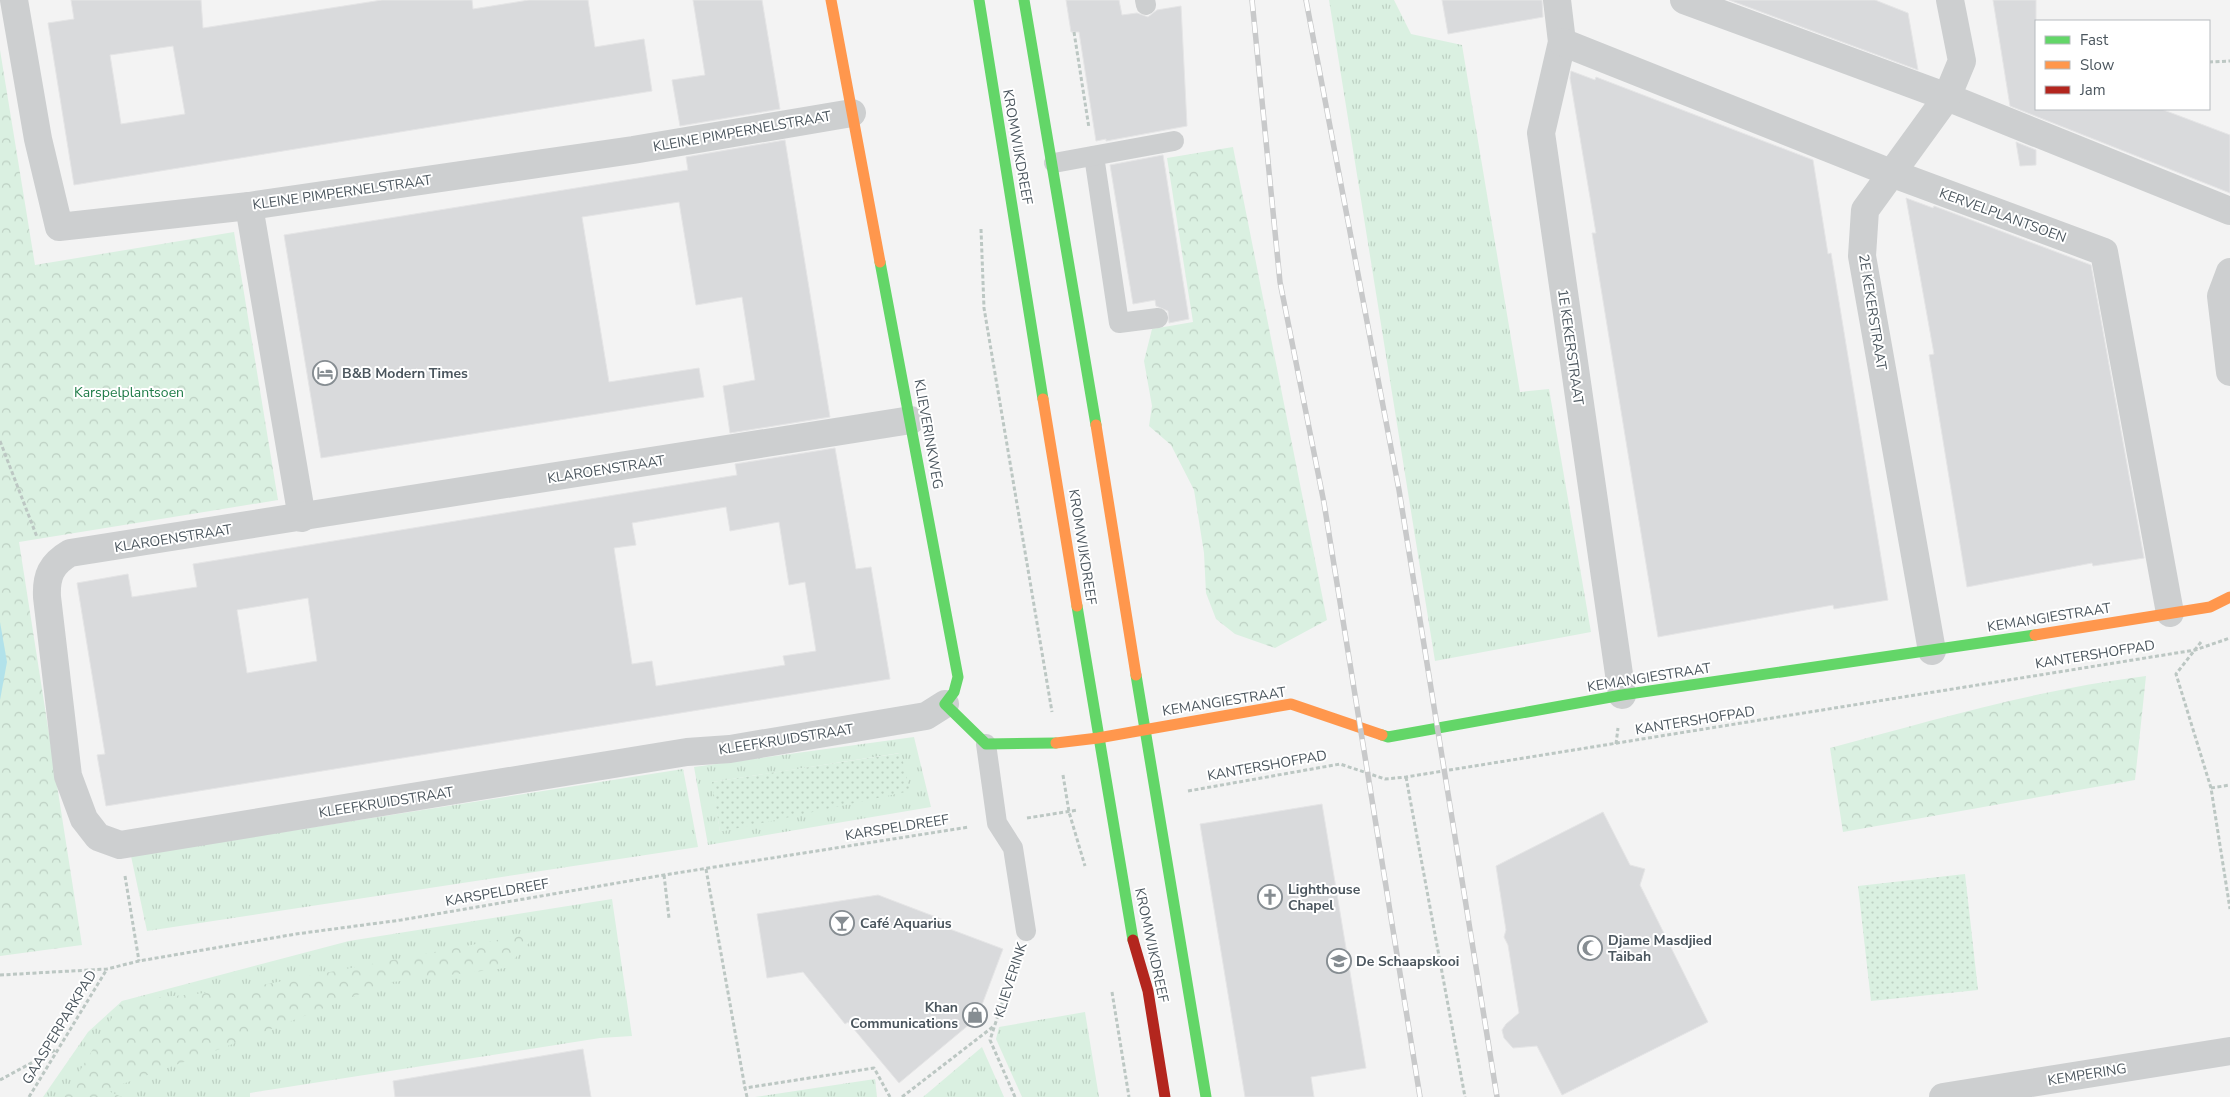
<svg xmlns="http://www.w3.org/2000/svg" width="2230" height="1097" viewBox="0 0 2230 1097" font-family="'Nunito Sans',sans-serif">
  <defs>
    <pattern id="grass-tufts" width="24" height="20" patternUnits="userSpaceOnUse" patternTransform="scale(1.25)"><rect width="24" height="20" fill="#daf0e1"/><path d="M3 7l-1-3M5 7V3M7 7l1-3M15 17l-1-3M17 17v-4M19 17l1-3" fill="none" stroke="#bdd0c3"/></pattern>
    <pattern id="forest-crowns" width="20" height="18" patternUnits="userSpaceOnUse" patternTransform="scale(1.25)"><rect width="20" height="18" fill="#daf0e1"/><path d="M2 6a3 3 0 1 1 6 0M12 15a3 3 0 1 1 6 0" fill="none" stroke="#bdd0c3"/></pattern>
    <pattern id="garden-dots" width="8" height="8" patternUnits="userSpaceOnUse" patternTransform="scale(1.25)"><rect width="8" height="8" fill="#daf0e1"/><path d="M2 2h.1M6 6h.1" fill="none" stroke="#bdd0c3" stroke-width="1.8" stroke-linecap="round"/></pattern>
  </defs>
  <rect width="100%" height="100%" fill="#f3f3f3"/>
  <!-- grass -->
  <g fill="url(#grass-tufts)" fill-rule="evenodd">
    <polygon points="1329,0 1394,0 1411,34 1462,45 1520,392 1549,389 1591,632 1435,661"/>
    <path d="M914,737L931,807L708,845L694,767ZM900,753L720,832L713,782Z"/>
    <polygon points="683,769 698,847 147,931 131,856"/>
    <polygon points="612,899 632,1036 600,1038 250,1093 250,1097 43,1097 88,1032 122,1001 349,941"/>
    <polygon points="1085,1012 1099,1097 1022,1097 996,1039 999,1027"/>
    <polygon points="982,1047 1004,1097 923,1097"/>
    <polygon points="875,1079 877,1097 755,1097"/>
  </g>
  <!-- forest -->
  <g fill="url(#forest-crowns)">
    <polygon points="0,50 35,265 234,232 278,500 19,542 82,945 0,956"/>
    <polygon points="1233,147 1327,620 1275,648 1235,634 1216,619 1206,593 1204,553 1194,490 1171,445 1149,426 1152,406 1144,361 1152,329 1193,322 1167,158"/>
    <path d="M2146,676L2135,780L1843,832L1830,748C1933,720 2039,689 2146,676Z"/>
    <polygon points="539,932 506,968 377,984 365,992 220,1049 106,1090 122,1097 64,1097 122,1001 236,990"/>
  </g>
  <!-- garden -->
  <g fill="url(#garden-dots)">
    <polygon points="901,753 910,791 720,832 712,782"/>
    <polygon points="1965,874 1978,990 1871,1001 1858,886"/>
  </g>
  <!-- water -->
  <polygon fill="#b2e2ea" points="0,622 7,662 0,700"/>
  <!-- building -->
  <g fill="#d9dadc" stroke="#e5e5e6" fill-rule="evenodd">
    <path d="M71,0H201L203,28L382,0H472L473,9L529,0H588L595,47L644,39L652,91L74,185L48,23L74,19ZM173,46L185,114L121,124L110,55Z"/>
    <polygon points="693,0 762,0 780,109 680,126 672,80 705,75"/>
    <polygon points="1066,0 1119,0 1122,15 1137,13 1148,17 1157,10 1181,6 1187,126 1106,141 1106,139 1096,141 1079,32 1071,32"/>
    <polygon points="1442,0 1542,0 1543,17 1448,34"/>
    <polygon points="1729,0 1875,0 1908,13 1918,70"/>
    <polygon points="1993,0 2036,0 2036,109 2161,109 2230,135 2230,193 2010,106"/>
    <polygon points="1571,71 1595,80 1596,77 1813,160 1828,254 1831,253 1888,600 1834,609 1833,605 1658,637 1592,233 1596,233 1570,78"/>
    <polygon points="785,140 830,417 730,433 723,386 755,380 742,297 696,305 679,202 582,217 609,382 699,368 704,397 321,458 284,235 688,170 686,157"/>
    <polygon points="2016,142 2036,150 2036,165 2020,166"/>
    <polygon points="1163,155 1189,319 1169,323 1168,311 1156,306 1155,300 1133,304 1110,165"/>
    <polygon points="1906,198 1933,208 1934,206 2091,265 2144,558 2093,566 2092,563 1967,587 1929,355 1934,354"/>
    <path d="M835,448L856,569L871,567L890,679L106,806L97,755L105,754L77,583L128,574L132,597L197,587L193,564L737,475L735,464ZM726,507L730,531L779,522L789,585L805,582L816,651L783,656L785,665L656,686L652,661L632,664L614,548L636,545L632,523ZM308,598L317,661L247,673L237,610Z"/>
    <polygon points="1322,804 1366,1068 1311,1077 1314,1097 1245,1097 1200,824"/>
    <polygon points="1603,812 1630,865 1645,869 1640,885 1708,1022 1562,1095 1537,1046 1513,1048 1504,1038 1502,1030 1506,1024 1519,1013 1508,945 1504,937 1506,930 1496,866"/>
    <polygon points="878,895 949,922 947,928 1003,949 977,1018 899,1083 848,1022 845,1024 803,972 767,978 757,914"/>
    <polygon points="583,1049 591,1097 395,1097 393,1081"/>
  </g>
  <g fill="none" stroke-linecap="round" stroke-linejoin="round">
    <!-- path -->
    <g stroke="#bcc7c3" stroke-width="3" stroke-dasharray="4 2.5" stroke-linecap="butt">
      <polyline points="1074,32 1089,128"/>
      <polyline points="2209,62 2230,61"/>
      <polyline points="981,229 984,308 1052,712"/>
      <polyline points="0,441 37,537"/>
      <polyline points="2201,642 2176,674 2211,788 2230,909"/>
      <polyline points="1616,744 1618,728"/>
      <polyline points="1063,775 1069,812 1085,866"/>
      <polyline points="1406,777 1465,1097"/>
      <polyline points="2211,788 2230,785"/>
      <polyline points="1188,791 1340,764 1385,779 1406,777 2195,650 2230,638"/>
      <polyline points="1027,818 1078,810"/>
      <polyline points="706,869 745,1088"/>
      <polyline points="664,875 669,918"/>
      <polyline points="125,876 139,961"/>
      <polyline points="0,975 107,969 139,961 296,934 401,920 664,875 969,827"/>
      <polyline points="1112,992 1129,1097"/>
      <polyline points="0,1080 57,1049"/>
      <polyline points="29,1097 107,969"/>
      <polyline points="747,1097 745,1088 874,1068 890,1097"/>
      <polyline points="902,1097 994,1026"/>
      <polyline points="1015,1097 990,1040 1017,957"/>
    </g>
    <!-- lane -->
    <g stroke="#cdcfd0" stroke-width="20">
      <polyline points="1145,0 1146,5"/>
      <polyline points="1094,156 1119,323 1158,318"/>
      <polyline points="1054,163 1174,141"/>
      <polyline points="986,744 997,823 1013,848 1026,931"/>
    </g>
    <!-- street -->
    <g stroke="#cdcfd0" stroke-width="28">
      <polyline points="14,0 38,139 59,227 249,206 633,150 852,113"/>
      <polyline points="1557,0 1562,42 1541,133 1622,695"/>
      <polyline points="1684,0 1947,97 2230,211"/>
      <polyline points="1562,42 1891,173 2104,252 2170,613"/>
      <polyline points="249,206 302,518"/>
      <polyline points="2230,272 2221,296 2230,372"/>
      <path d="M911,420L70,553C51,564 46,576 47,597L68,776L84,819L98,837L120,845L687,752L730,749L926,716L945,704"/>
      <polyline points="1932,651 1862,256 1865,210 1947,97 1962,61 1950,0"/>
      <polyline points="1943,1097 2230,1051"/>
    </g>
    <!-- fast -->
    <g stroke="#63d668" stroke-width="11">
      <polyline points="979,0 1043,399"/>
      <polyline points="1024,0 1096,425"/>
      <polyline points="880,262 958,677 954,692 945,704 986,744 1056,743"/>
      <polyline points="1077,606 1133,940"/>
      <polyline points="1136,675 1206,1097"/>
      <polyline points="1382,735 1388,737 1622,695 2035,635"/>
    </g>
    <!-- slow -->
    <g stroke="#ff974d" stroke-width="11">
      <polyline points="831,0 880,262"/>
      <polyline points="1043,399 1077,606"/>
      <polyline points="1096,425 1136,675"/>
      <polyline points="2035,635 2210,607 2230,597"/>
      <polyline points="1056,743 1098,738 1291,704 1382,735"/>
    </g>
    <!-- jam -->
    <polyline stroke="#b3261e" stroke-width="11" points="1133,940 1148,991 1165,1097"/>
    <defs>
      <g id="rail">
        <polyline points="1252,0 1280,282 1324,503 1420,1097"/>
        <polyline points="1306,0 1399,490 1497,1097"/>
      </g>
    </defs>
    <!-- rail casing -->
    <use href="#rail" stroke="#c8c9ca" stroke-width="5.5"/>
    <!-- rail -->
    <use href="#rail" stroke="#fff" stroke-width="4" stroke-dasharray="11" stroke-linecap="butt"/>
  </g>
  <!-- icons -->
  <defs>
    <symbol id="hotel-ring" viewBox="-11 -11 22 22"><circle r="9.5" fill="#fff" stroke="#868d92" stroke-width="1.5"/><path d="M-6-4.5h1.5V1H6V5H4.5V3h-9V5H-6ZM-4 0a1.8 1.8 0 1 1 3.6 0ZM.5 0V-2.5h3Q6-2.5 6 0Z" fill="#868d92"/></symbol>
    <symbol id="church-ring" viewBox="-11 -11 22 22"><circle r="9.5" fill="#fff" stroke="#868d92" stroke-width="1.5"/><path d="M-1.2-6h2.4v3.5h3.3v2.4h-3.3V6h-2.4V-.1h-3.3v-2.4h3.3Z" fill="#868d92"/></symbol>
    <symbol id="bar-ring" viewBox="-11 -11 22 22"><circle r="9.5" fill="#fff" stroke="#868d92" stroke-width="1.5"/><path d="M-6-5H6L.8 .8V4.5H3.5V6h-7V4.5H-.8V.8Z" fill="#868d92"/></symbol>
    <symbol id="mosque-ring" viewBox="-11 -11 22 22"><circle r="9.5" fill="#fff" stroke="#868d92" stroke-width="1.5"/><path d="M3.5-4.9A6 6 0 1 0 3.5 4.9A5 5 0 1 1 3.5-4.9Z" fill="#868d92"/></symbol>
    <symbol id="school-ring" viewBox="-11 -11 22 22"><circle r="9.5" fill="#fff" stroke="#868d92" stroke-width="1.5"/><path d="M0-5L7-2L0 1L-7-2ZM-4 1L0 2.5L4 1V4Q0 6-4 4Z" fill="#868d92"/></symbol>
    <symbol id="shop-ring" viewBox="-11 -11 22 22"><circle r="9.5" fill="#fff" stroke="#868d92" stroke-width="1.5"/><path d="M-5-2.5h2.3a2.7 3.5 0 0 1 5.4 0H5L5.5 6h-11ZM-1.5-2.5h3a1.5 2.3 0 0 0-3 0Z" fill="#868d92"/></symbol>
  </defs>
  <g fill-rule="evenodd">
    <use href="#hotel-ring" x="311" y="359" width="28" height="28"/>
    <use href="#church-ring" x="1256" y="883" width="28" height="28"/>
    <use href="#bar-ring" x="828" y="909" width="28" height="28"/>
    <use href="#mosque-ring" x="1576" y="934" width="28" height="28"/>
    <use href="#school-ring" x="1325" y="947" width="28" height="28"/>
    <use href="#shop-ring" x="961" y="1001" width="28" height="28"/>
  </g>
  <g text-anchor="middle" stroke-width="4" stroke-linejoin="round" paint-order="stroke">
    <!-- street labels -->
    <g font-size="14" fill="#4b565e" stroke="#fff">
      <text transform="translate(742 131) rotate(-10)" y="5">KLEINE PIMPERNELSTRAAT</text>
      <text transform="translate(1018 147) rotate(80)" y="5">KROMWIJKDREEF</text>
      <text transform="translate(342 192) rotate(-8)" y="5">KLEINE PIMPERNELSTRAAT</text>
      <text transform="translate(2003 215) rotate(20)" y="5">KERVELPLANTSOEN</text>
      <text transform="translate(1873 312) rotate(81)" y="5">2E KEKERSTRAAT</text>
      <text transform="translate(1571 347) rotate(82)" y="5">1E KEKERSTRAAT</text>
      <text transform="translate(929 434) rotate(80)" y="5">KLIEVERINKWEG</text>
      <text transform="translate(606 469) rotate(-9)" y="5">KLAROENSTRAAT</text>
      <text transform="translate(173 538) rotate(-9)" y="5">KLAROENSTRAAT</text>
      <text transform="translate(1083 547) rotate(81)" y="5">KROMWIJKDREEF</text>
      <text transform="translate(2049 617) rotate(-9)" y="5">KEMANGIESTRAAT</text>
      <text transform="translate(2095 654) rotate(-9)" y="5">KANTERSHOFPAD</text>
      <text transform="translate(1649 677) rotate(-9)" y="5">KEMANGIESTRAAT</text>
      <text transform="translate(1224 701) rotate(-9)" y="5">KEMANGIESTRAAT</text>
      <text transform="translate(1695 720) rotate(-9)" y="5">KANTERSHOFPAD</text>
      <text transform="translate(786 739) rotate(-9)" y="5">KLEEFKRUIDSTRAAT</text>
      <text transform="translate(1267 765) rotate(-10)" y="5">KANTERSHOFPAD</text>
      <text transform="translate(386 802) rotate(-9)" y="5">KLEEFKRUIDSTRAAT</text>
      <text transform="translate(897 827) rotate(-9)" y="5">KARSPELDREEF</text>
      <text transform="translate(497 892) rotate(-10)" y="5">KARSPELDREEF</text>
      <text transform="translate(1152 945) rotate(78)" y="5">KROMWIJKDREEF</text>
      <text transform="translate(1010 980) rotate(-72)" y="5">KLIEVERINK</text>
      <text transform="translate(59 1027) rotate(-59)" y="5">GAASPERPARKPAD</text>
      <text transform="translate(2087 1074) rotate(-9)" y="5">KEMPERING</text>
    </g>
    <!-- poi labels -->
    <g font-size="14" font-weight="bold" fill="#4b565e" stroke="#fff" text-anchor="start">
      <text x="342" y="378">B&amp;B Modern Times</text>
      <text x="1288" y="894">Lighthouse<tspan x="1288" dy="16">Chapel</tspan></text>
      <text x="860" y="928">Café Aquarius</text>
      <text x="1608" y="945">Djame Masdjied<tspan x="1608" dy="16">Taibah</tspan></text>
      <text x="1356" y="966">De Schaapskooi</text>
      <text x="958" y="1012" text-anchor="end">Khan<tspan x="958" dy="16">Communications</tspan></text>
    </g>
    <!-- park labels -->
    <g font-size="14" fill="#1f7c48" stroke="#fff">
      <text x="129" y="397">Karspelplantsoen</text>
    </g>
  </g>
  <!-- legend -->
  <rect x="2035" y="20" width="175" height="90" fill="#ffffff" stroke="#b7bbbf"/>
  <rect x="2045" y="36" width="25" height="8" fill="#63d668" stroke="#b7bbbf"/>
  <text x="2080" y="45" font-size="15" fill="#4b565e">Fast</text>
  <rect x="2045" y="61" width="25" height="8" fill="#ff974d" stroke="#b7bbbf"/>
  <text x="2080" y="70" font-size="15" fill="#4b565e">Slow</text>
  <rect x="2045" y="86" width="25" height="8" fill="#b3261e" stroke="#b7bbbf"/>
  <text x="2080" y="95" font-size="15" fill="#4b565e">Jam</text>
</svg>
